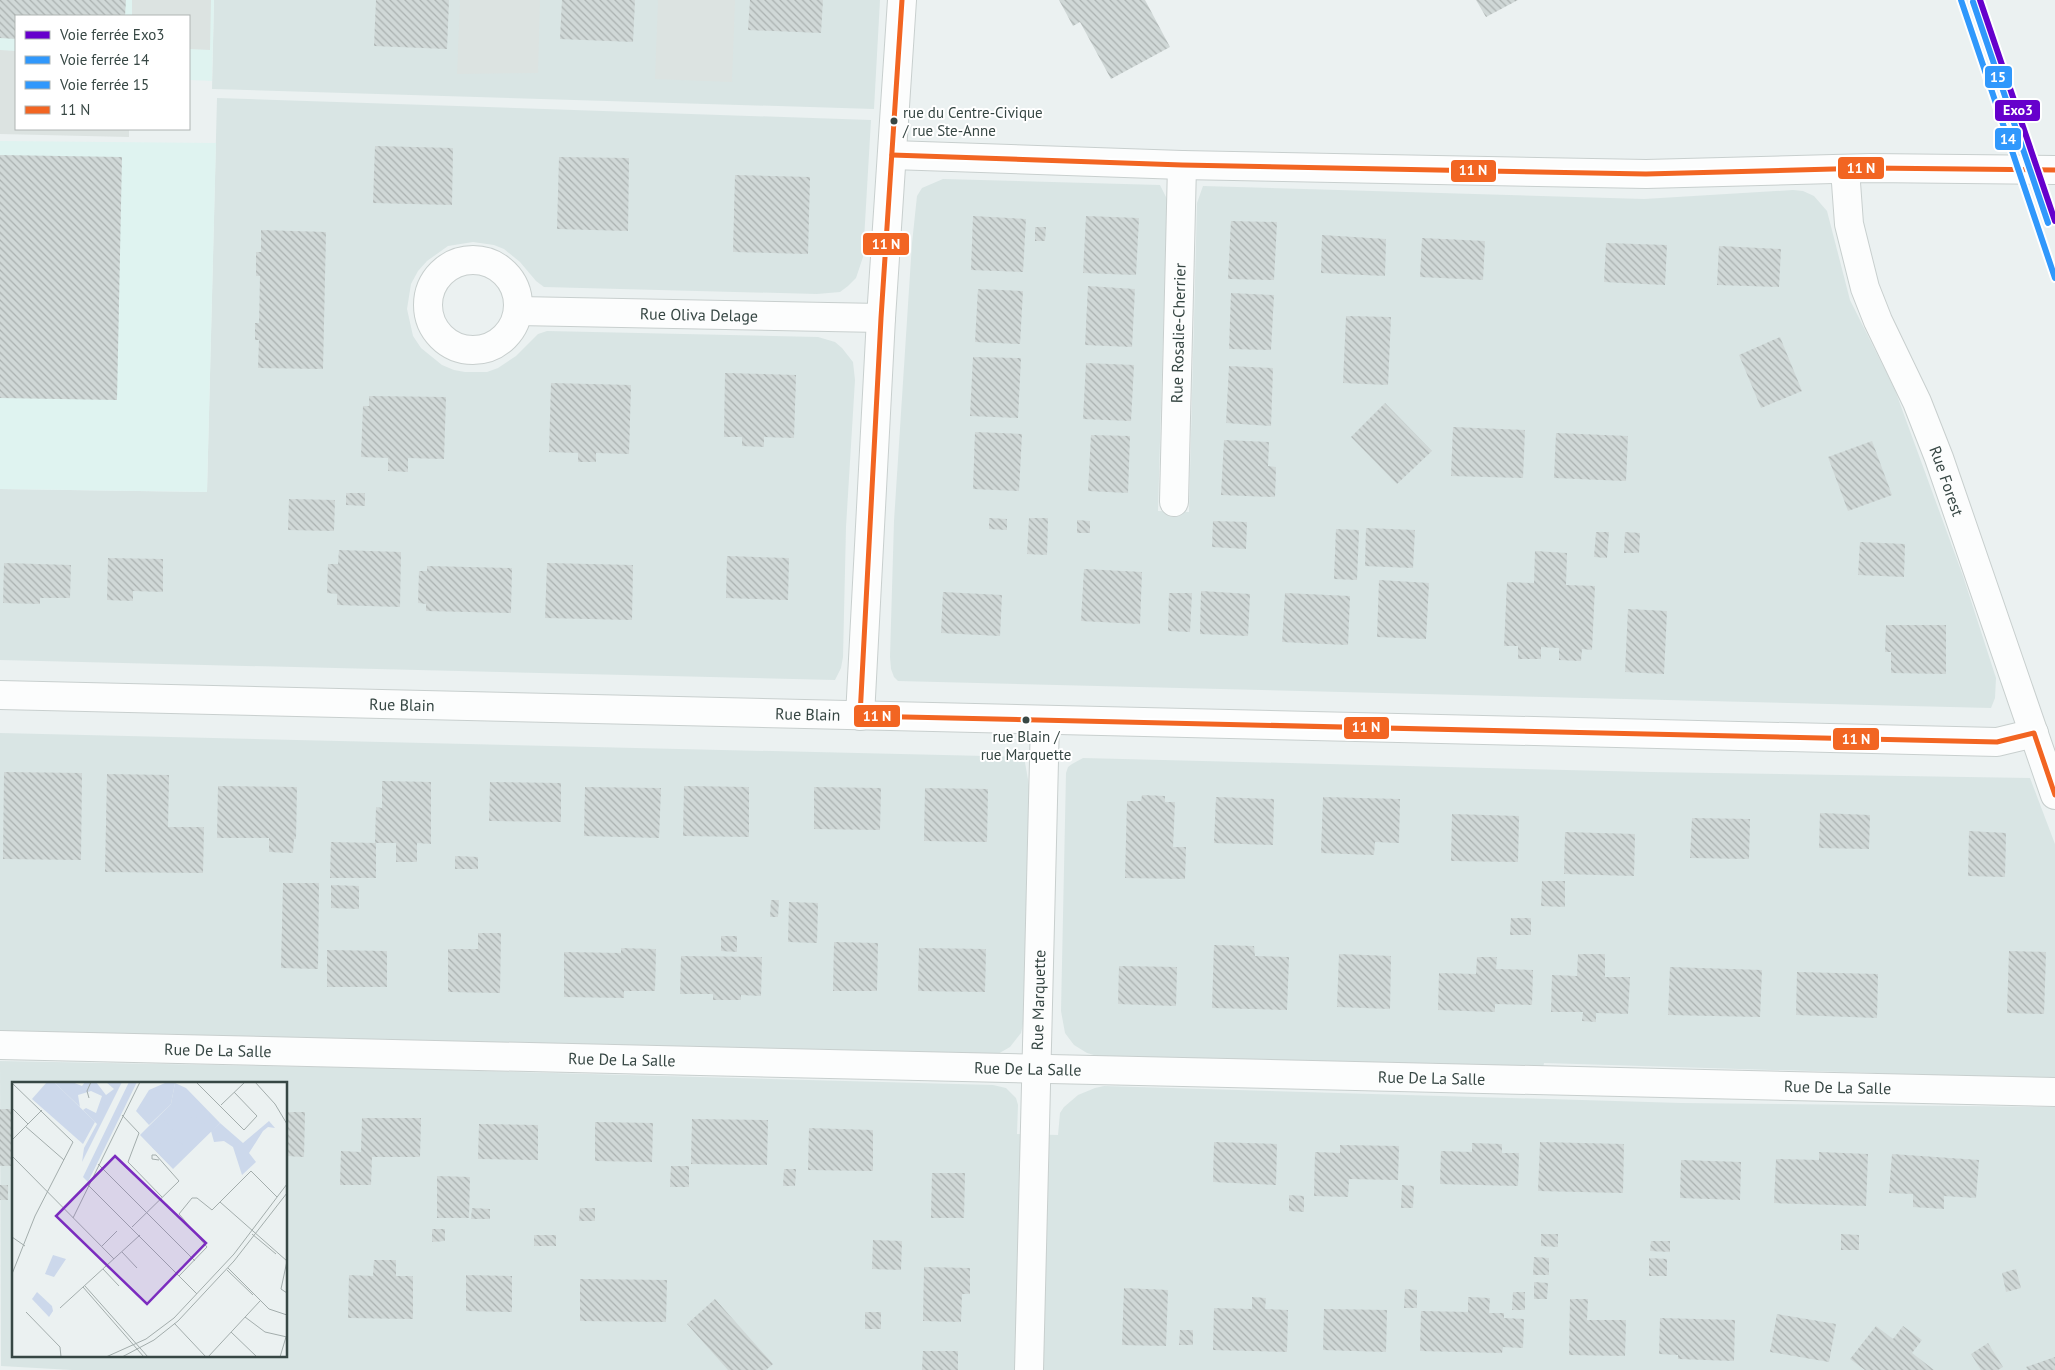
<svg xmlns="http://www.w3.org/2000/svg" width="2055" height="1370" viewBox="0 0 2055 1370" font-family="'PT Sans',sans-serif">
  <defs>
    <pattern id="building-back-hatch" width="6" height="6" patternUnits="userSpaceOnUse" patternTransform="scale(1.25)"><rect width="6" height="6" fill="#d0d8d7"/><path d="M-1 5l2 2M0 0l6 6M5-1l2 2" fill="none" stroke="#aab1b0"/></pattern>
  </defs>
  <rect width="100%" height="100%" fill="#ebf1f1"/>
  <!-- residential -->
  <g fill="#d9e5e4" fill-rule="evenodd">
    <polygon points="214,0 880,0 874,109 212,89"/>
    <polygon points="217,98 871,120 863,257 856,278 848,286 840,292 817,294 544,287 536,281 520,262 504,249 494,245 473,242 448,246 427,261 418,271 411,284 407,309 413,336 421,348 442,365 454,370 465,372 487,372 498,368 516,356 538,334 547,331 818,337 835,342 842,348 853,362 855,380 846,527 843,657 841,668 835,680 0,660 0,489 207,492"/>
    <polygon points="943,179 1160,185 1167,199 1158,511 1189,512 1197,203 1203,186 1644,199 1793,190 1803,191 1814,196 1827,211 1850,300 1895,390 1963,576 1996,678 1995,698 1991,708 898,681 894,677 891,669 890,657 894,521 912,243 917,196 922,188"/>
    <polygon points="0,733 1024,757 1029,785 1023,1024 1021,1033 1010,1047 996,1055 0,1032"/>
    <polygon points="1083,758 1650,772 2030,778 2055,844 2055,1081 1875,1078 1875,1073 1544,1063 1543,1069 1104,1058 1087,1053 1074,1045 1065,1033 1061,1011 1066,773 1068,767 1072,764"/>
    <path d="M0,1061L374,1068L993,1085L1006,1088L1016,1098L1018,1105L1017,1134L1058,1135L1060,1113L1064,1107L1078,1095L1095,1088L1104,1086L1681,1103L2055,1107V1370H72L1,1366ZM14,1084H286V1356H14Z"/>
  </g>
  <!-- commercial -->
  <g fill="#dff3f0">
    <polygon points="0,0 214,0 212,81 189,80 189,16 16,16 16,74 0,73"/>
    <polygon points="0,141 216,143 207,492 0,489"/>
  </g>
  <!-- parking -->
  <g fill="#dce3e1">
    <polygon points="132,0 211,0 210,50 189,49 189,16 132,16"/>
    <polygon points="460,0 540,0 538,73 457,74"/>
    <polygon points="658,0 735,0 732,82 655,79"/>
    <polygon points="0,50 16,51 16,129 129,129 129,137 0,134"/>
  </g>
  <!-- building -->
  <g fill="url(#building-back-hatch)">
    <polygon points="0,0 126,0 125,16 16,16 16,39 0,38"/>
    <polygon points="376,0 449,0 447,49 374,46"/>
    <polygon points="562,0 635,0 633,42 560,39"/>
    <polygon points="750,0 823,0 821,33 748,30"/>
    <polygon points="1059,0 1145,0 1170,47 1111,79 1080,22 1073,26"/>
    <polygon points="1476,0 1518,0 1486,17"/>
    <polygon points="375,146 453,148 452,205 373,203"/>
    <polygon points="0,155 122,157 117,400 0,398"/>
    <polygon points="559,157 629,158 628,231 557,229"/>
    <polygon points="735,175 810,177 808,254 733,252"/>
    <polygon points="973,216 1026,219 1023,272 971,270"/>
    <polygon points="1086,216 1139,218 1136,275 1083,273"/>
    <polygon points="1231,221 1277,222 1274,280 1228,279"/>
    <polygon points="1035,227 1046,227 1045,241 1035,241"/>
    <polygon points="261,230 326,232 323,369 258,368 259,340 255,340 255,323 259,323 260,276 256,276 256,252 261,252"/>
    <polygon points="1322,235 1386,239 1385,276 1321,273"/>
    <polygon points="1422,238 1485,241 1483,280 1420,277"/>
    <polygon points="1606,243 1667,245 1665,285 1604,282"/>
    <polygon points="1719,246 1781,249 1779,287 1717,285"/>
    <polygon points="1088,286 1135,289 1132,347 1085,345"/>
    <polygon points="978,289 1023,291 1020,344 975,342"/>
    <polygon points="1231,293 1274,295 1271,350 1229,349"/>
    <polygon points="1346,316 1391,317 1388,385 1343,383"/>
    <polygon points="1780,337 1802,391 1761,408 1739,355"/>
    <polygon points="973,357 1021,358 1018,418 970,416"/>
    <polygon points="1086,363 1134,365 1131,421 1083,419"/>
    <polygon points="1229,366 1273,368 1271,426 1226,423"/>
    <polygon points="725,373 796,375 794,438 764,437 764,447 742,446 742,437 724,437"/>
    <polygon points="551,383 631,385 629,454 596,453 596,462 578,462 578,453 549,452"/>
    <polygon points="369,396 446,397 444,459 408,458 408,472 388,471 388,458 361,457 363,406 369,406"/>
    <polygon points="1385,403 1432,451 1397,484 1351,437"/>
    <polygon points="1453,427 1525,430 1523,478 1451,476"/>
    <polygon points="975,432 1022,434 1019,491 973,489"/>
    <polygon points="1556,433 1628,436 1626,481 1554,478"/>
    <polygon points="1091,435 1130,436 1128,493 1088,491"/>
    <polygon points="1224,440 1269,442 1268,466 1276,467 1275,497 1221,495"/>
    <polygon points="1872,441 1892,495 1848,511 1828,457"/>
    <polygon points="346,493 365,493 365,506 346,505"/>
    <polygon points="289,499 335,500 334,531 288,530"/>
    <polygon points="989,518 1007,519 1007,530 989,529"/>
    <polygon points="1029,518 1048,518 1047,555 1027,554"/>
    <polygon points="1077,520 1090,521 1090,533 1077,533"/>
    <polygon points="1213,521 1247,522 1246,549 1212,547"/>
    <polygon points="1366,528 1415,530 1413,568 1365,566"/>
    <polygon points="1336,529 1359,530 1357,580 1334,579"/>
    <polygon points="1596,532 1609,532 1607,558 1594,557"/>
    <polygon points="1625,532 1640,533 1639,553 1624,553"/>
    <polygon points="1860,542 1905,544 1904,577 1858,575"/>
    <polygon points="339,550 401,552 400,607 337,605 337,594 327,593 328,564 338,564"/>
    <polygon points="1535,551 1567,553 1566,585 1595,586 1592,650 1582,649 1581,661 1559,660 1559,648 1541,647 1541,659 1518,659 1518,646 1504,646 1507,582 1534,583"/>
    <polygon points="727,556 789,558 788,600 726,598"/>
    <polygon points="108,558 163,559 163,592 133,591 133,601 107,600"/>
    <polygon points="4,563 71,565 70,598 40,598 40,604 3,603"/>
    <polygon points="547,563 633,565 632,620 545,618"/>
    <polygon points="427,566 512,568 511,613 426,611 426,604 418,603 419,571 427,571"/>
    <polygon points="1084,569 1142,572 1140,624 1081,621"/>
    <polygon points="1379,580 1429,583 1426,639 1377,637"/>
    <polygon points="1201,591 1250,594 1248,636 1200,634"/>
    <polygon points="943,592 1002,595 1000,636 941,633"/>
    <polygon points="1169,593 1192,593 1190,632 1168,631"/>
    <polygon points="1285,593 1350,596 1348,645 1282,642"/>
    <polygon points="1628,609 1667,611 1664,674 1625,672"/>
    <polygon points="1886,625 1946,625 1946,674 1891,673 1891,652 1885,652"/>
    <polygon points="4,772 82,773 81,860 3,859"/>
    <polygon points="107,774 169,775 168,827 204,827 203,873 105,872"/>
    <polygon points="382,781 431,782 431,844 417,843 417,862 396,862 396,843 375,843 376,807 382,808"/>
    <polygon points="490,782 561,783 561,822 489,821"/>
    <polygon points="218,786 297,787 296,839 294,839 293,853 269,852 269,838 217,838"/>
    <polygon points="684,786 749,787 749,837 683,836"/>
    <polygon points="585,787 661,788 659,838 584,836"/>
    <polygon points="814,787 881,788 880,830 814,829"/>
    <polygon points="925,788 988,789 987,842 924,841"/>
    <polygon points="1142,795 1165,796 1165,802 1175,802 1173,847 1186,847 1185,879 1125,878 1127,801 1141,801"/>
    <polygon points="1216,797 1274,799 1273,845 1214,843"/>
    <polygon points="1323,797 1400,799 1399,843 1375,842 1374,855 1321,853"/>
    <polygon points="1820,813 1870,815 1869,849 1819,848"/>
    <polygon points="1452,814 1519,816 1518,862 1451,861"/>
    <polygon points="1692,818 1750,819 1749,859 1690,858"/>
    <polygon points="1969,831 2006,833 2005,877 1968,876"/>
    <polygon points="1565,832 1635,834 1634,876 1564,874"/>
    <polygon points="331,842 376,843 376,878 330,878"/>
    <polygon points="455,856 478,857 478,869 455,869"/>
    <polygon points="1542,881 1565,881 1565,907 1541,906"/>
    <polygon points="283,883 319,883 318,969 281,968"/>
    <polygon points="331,885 359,886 359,909 331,908"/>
    <polygon points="771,900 779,900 778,917 770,917"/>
    <polygon points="789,902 818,903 817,943 788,942"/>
    <polygon points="1511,918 1531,918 1531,935 1510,935"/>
    <polygon points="478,933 501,933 500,993 448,992 448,949 478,949"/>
    <polygon points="721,936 737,936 737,952 721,951"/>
    <polygon points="834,942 878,943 877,991 833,991"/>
    <polygon points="1214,945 1254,946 1255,956 1289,957 1287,1010 1212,1008"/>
    <polygon points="621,948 656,949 655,991 624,991 624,998 564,997 564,952 621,953"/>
    <polygon points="919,948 986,949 985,992 918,991"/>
    <polygon points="327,950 387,951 387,987 327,987"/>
    <polygon points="2009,951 2046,952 2044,1014 2007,1013"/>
    <polygon points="1339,954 1391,956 1390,1009 1337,1007"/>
    <polygon points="1578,954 1605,954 1605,977 1630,977 1628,1014 1596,1013 1596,1022 1582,1021 1583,1012 1551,1012 1552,975 1577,976"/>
    <polygon points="681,956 762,957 761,996 741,995 741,1000 713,1000 713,994 680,994"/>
    <polygon points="1477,957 1497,957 1496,969 1533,970 1532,1005 1495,1004 1495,1012 1438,1010 1439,973 1476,974"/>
    <polygon points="1119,966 1177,967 1176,1006 1118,1004"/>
    <polygon points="1670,967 1762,970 1760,1017 1668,1015"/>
    <polygon points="1797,972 1878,974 1877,1018 1796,1015"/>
    <rect x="0" y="1109" width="14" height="57"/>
    <polygon points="286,1112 305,1112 304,1157 286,1156"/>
    <polygon points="362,1118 421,1118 420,1157 372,1157 371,1185 340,1185 341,1151 361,1152"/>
    <polygon points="692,1119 768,1120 767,1165 691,1164"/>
    <polygon points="595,1122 653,1123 652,1162 595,1161"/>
    <polygon points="479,1124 538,1125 538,1160 478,1159"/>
    <polygon points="809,1128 873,1130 873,1171 808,1170"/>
    <polygon points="1214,1142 1277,1144 1276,1185 1213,1182"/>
    <polygon points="1540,1142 1624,1144 1623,1193 1538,1191"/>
    <polygon points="1472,1143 1502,1144 1502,1153 1519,1153 1518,1186 1440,1184 1441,1151 1472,1152"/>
    <polygon points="1340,1145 1399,1146 1398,1180 1349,1179 1348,1197 1314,1196 1315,1152 1340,1153"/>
    <polygon points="1819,1152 1868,1154 1866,1206 1774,1203 1776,1159 1819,1160"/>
    <polygon points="1892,1154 1979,1160 1976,1198 1944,1196 1944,1209 1913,1207 1913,1194 1889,1193"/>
    <polygon points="1681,1160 1741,1162 1740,1200 1680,1198"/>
    <polygon points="671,1166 689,1166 689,1187 670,1187"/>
    <polygon points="784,1169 796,1169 795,1186 783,1186"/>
    <polygon points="932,1173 965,1173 964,1218 931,1218"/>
    <polygon points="437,1176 470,1177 469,1218 437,1218"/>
    <rect x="0" y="1185" width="8" height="15"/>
    <polygon points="1402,1185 1414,1186 1413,1208 1401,1208"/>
    <polygon points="1289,1195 1304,1196 1304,1212 1289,1211"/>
    <polygon points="472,1208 490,1209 490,1219 471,1219"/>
    <polygon points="580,1208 595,1208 595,1221 579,1221"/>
    <polygon points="432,1229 445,1229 445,1241 432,1242"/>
    <polygon points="1541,1234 1558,1234 1558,1247 1541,1246"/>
    <polygon points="1841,1234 1859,1235 1859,1250 1841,1250"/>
    <rect x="534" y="1235" width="22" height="11"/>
    <polygon points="873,1240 902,1241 901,1270 872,1269"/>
    <polygon points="1651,1241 1670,1241 1670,1252 1650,1251"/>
    <polygon points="1534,1257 1549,1258 1549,1275 1533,1275"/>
    <polygon points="1649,1258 1667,1259 1667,1276 1649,1276"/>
    <polygon points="374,1260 396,1260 396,1276 413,1276 413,1319 348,1318 349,1275 373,1276"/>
    <polygon points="12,1263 14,1263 14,1307 11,1307"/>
    <polygon points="924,1267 970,1268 970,1294 962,1294 961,1322 923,1321"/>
    <polygon points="2016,1269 2021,1288 2006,1292 2002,1273"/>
    <polygon points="466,1275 512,1276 512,1312 466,1311"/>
    <polygon points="580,1279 667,1280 666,1322 580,1321"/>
    <polygon points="1534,1282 1548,1283 1547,1299 1534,1299"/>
    <polygon points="1124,1288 1168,1290 1166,1346 1122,1345"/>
    <polygon points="1405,1289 1417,1290 1417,1308 1404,1308"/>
    <polygon points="1513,1292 1525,1292 1525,1310 1512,1310"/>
    <polygon points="1252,1297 1266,1298 1265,1309 1288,1310 1287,1352 1213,1350 1214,1308 1252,1309"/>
    <polygon points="1468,1297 1490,1298 1489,1313 1504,1313 1504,1318 1524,1319 1523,1348 1503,1347 1502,1353 1420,1351 1421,1311 1468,1312"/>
    <polygon points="715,1299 773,1364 766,1370 728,1370 687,1324"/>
    <polygon points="1570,1299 1588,1299 1587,1320 1626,1320 1625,1356 1569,1355"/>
    <polygon points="1324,1309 1387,1310 1386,1352 1323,1350"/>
    <rect x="865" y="1312" width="16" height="17"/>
    <polygon points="1777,1314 1836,1324 1829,1362 1770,1352"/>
    <polygon points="1660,1318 1735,1320 1734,1361 1678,1359 1678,1355 1659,1354"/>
    <polygon points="1876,1326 1893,1339 1903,1326 1922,1340 1912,1353 1934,1370 1865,1370 1850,1359"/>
    <polygon points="1180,1330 1193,1330 1193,1345 1179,1345"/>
    <polygon points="1988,1343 2003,1367 1998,1370 1981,1370 1971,1354"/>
    <polygon points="923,1351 958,1351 958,1370 922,1370"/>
    <polygon points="2055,1357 2055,1370 2028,1370 2026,1367"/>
  </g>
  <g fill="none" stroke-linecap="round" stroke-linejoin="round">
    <defs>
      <g id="minor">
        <polyline points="892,155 1182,165 1646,174 1870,168 2055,170"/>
        <path id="s1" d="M1845,169L1849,224L1865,288L1878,321L1917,402L1939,458L2055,795"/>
        <circle cx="473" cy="305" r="45"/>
        <path id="s2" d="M518,311L881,318"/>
        <path id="s3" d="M1174,502L1182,165"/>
        <path id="s4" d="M0,695L1997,742L2034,733"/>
        <polyline points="860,716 881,318 902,0"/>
        <path id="s5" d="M0,1045L2055,1092"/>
        <path id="s6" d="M1029,1370L1045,720"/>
      </g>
    </defs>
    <!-- minor casing -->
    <use href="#minor" stroke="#c8cfce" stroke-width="30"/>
    <!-- minor -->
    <use href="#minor" stroke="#fcfdfd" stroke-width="28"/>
    <defs>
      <g id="bus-1">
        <polyline points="902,0 881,318 860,716 1997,742 2034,733 2055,795"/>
        <polyline points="892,155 1182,165 1646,174 1870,168 2055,170"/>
      </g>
    </defs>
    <!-- bus-1 casing -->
    <use href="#bus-1" stroke="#fff" stroke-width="9"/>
    <!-- bus-1 -->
    <use href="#bus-1" stroke="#f26522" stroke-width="5"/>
    <defs>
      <polyline id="rail-1" points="1980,0 2055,221"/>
      <polyline id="rail-2" points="1961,0 2055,278"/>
      <polyline id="rail-3" points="1973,2 2048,223"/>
    </defs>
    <!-- rail-1 casing -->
    <use href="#rail-1" stroke="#fff" stroke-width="10"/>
    <!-- rail-2 casing -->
    <use href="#rail-2" stroke="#fff" stroke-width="10"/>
    <!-- rail-3 casing -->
    <use href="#rail-3" stroke="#fff" stroke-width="10"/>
    <!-- rail-1 -->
    <use href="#rail-1" stroke="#60c" stroke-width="6"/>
    <!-- rail-2 -->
    <use href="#rail-2" stroke="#3098fc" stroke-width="6"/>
    <!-- rail-3 -->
    <use href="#rail-3" stroke="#3098fc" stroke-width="6"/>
  </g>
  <!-- markers -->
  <g fill="#374744" stroke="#fff" stroke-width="2">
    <circle cx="894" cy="121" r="4.5"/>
    <circle cx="1026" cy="720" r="4.5"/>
  </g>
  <g text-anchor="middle" stroke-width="4" stroke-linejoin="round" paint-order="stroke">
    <!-- bus labels -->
    <g font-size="15" fill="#374744" stroke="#fff" text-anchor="start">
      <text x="903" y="118">rue du Centre-Civique<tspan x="903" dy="18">/ rue Ste-Anne</tspan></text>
      <text x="1026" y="742" text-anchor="middle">rue Blain /<tspan x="1026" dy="18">rue Marquette</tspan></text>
    </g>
    <!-- street labels -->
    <g font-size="16" fill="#374744" stroke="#fff">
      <text dy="6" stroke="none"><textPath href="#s2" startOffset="181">Rue Oliva Delage</textPath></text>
      <text dy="6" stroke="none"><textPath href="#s3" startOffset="169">Rue Rosalie-Cherrier</textPath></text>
      <text dy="6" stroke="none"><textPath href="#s1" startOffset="331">Rue Forest</textPath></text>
      <text dy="6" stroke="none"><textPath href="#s4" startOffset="402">Rue Blain</textPath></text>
      <text dy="6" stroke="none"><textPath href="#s4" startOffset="808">Rue Blain</textPath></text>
      <text dy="6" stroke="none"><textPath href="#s6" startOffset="370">Rue Marquette</textPath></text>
      <text dy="6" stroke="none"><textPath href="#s5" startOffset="218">Rue De La Salle</textPath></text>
      <text dy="6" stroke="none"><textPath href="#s5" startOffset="622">Rue De La Salle</textPath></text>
      <text dy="6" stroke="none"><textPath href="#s5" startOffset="1028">Rue De La Salle</textPath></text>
      <text dy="6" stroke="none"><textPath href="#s5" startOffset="1432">Rue De La Salle</textPath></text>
      <text dy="6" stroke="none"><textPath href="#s5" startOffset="1838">Rue De La Salle</textPath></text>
    </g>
  </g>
  <!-- overview -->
  <g transform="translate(12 1082)">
    <rect width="275" height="275" fill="#ebf1f1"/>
    <path d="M163,1L174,6L208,41L161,87L128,53L159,22Z" fill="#ccd8eb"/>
    <path d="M42,0H60L70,4L73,0H84L94,13L102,7L94,0H110L70,80L72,66L85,42L71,28L74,26L84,31L90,14L79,9L66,13L68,25ZM117,0H125L76,100L71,95ZM153,1H163L159,22L137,43L124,29L137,8ZM257,39L263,46L256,45L251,49L237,71L244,80L230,93L221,65L212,59L202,60L199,49L208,41L231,61Z" fill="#ccd8eb"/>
    <path d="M35,0H42L83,40L71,62L20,17Z" fill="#ccd8eb"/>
    <path d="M25,210L40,224L41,229L37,235L20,217Z" fill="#ccd8eb"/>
    <path d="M165,21L186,43L172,56L151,35ZM184 35a7 7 0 1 1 14 0a7 7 0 1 1-14 0ZM150,36L163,50L154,56H143L135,50ZM159,56L178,66L161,85L140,65ZM41,173L54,177L42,195L33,192Z" fill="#ccd8eb"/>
    <path fill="none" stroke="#a3adac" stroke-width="1" d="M184,0L232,48L245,34L222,10M243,0L263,22L275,42M0,1L61,60L23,134L0,192M77,16L75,9L79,0M209,23L233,0M0,26L16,42M110,33L127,51L116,80L150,115M13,44L52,78M0,58L30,28M0,74L102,177M86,82L183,179M76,103L185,212M208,120L275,179M61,136L128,0M120,145L167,99L144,73H140V77L147,78M240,152L264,172M0,155L13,164M90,164L105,149M110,170L125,186M275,179L269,207L275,211M216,186L257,227L275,233M91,187L107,204M215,188L241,213M167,194L195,165L167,132L180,116H185L200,128L239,89L265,115M73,204L136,275M71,205L132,275M48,226L128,153M14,230L48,265L49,275M233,235L253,250L275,255M162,241L194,275M219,250L245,275M94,275L134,257L162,236L222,172L275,102M110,275L142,258L166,239L222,179L275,111M196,275L248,219M268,275L274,255"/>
    <path fill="#7b2cbf" fill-opacity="0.15" stroke="#7b2cbf" stroke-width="2.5" d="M103,74L194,161L135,222L44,134Z"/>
    <rect width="275" height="275" fill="none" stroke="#374744" stroke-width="2.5"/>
  </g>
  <g stroke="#fff" stroke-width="2">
    <rect x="1984" y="65" width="29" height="24" rx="5" fill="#3098fc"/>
    <rect x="1994" y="99" width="47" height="23" rx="5" fill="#60c"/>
    <rect x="1994" y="127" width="28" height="24" rx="5" fill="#3098fc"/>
    <rect x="1837" y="156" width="48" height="24" rx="5" fill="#f26522"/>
    <rect x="1450" y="159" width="47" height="24" rx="5" fill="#f26522"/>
    <rect x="862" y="232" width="48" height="24" rx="5" fill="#f26522"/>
    <rect x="853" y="704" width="48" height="24" rx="5" fill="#f26522"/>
    <rect x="1343" y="716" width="47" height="24" rx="5" fill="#f26522"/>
    <rect x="1832" y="727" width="48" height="24" rx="5" fill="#f26522"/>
  </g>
  <g font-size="14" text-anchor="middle" font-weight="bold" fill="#fff">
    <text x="1998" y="82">15</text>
    <text x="2018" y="115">Exo3</text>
    <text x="2008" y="144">14</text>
    <text x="1861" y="173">11 N</text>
    <text x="1473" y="175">11 N</text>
    <text x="886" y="249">11 N</text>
    <text x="877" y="721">11 N</text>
    <text x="1366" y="732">11 N</text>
    <text x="1856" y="744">11 N</text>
  </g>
  <!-- legend -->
  <rect x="15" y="15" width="175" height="115" fill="#ffffff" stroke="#afb5b4"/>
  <rect x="25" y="31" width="25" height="8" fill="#6600cc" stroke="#afb5b4"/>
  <text x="60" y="40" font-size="15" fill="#374744">Voie ferrée Exo3</text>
  <rect x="25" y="56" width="25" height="8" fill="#3098fc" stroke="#afb5b4"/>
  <text x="60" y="65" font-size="15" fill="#374744">Voie ferrée 14</text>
  <rect x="25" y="81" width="25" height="8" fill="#3098fc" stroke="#afb5b4"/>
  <text x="60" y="90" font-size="15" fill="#374744">Voie ferrée 15</text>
  <rect x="25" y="106" width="25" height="8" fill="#f26522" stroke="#afb5b4"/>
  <text x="60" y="115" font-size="15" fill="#374744">11 N</text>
</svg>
